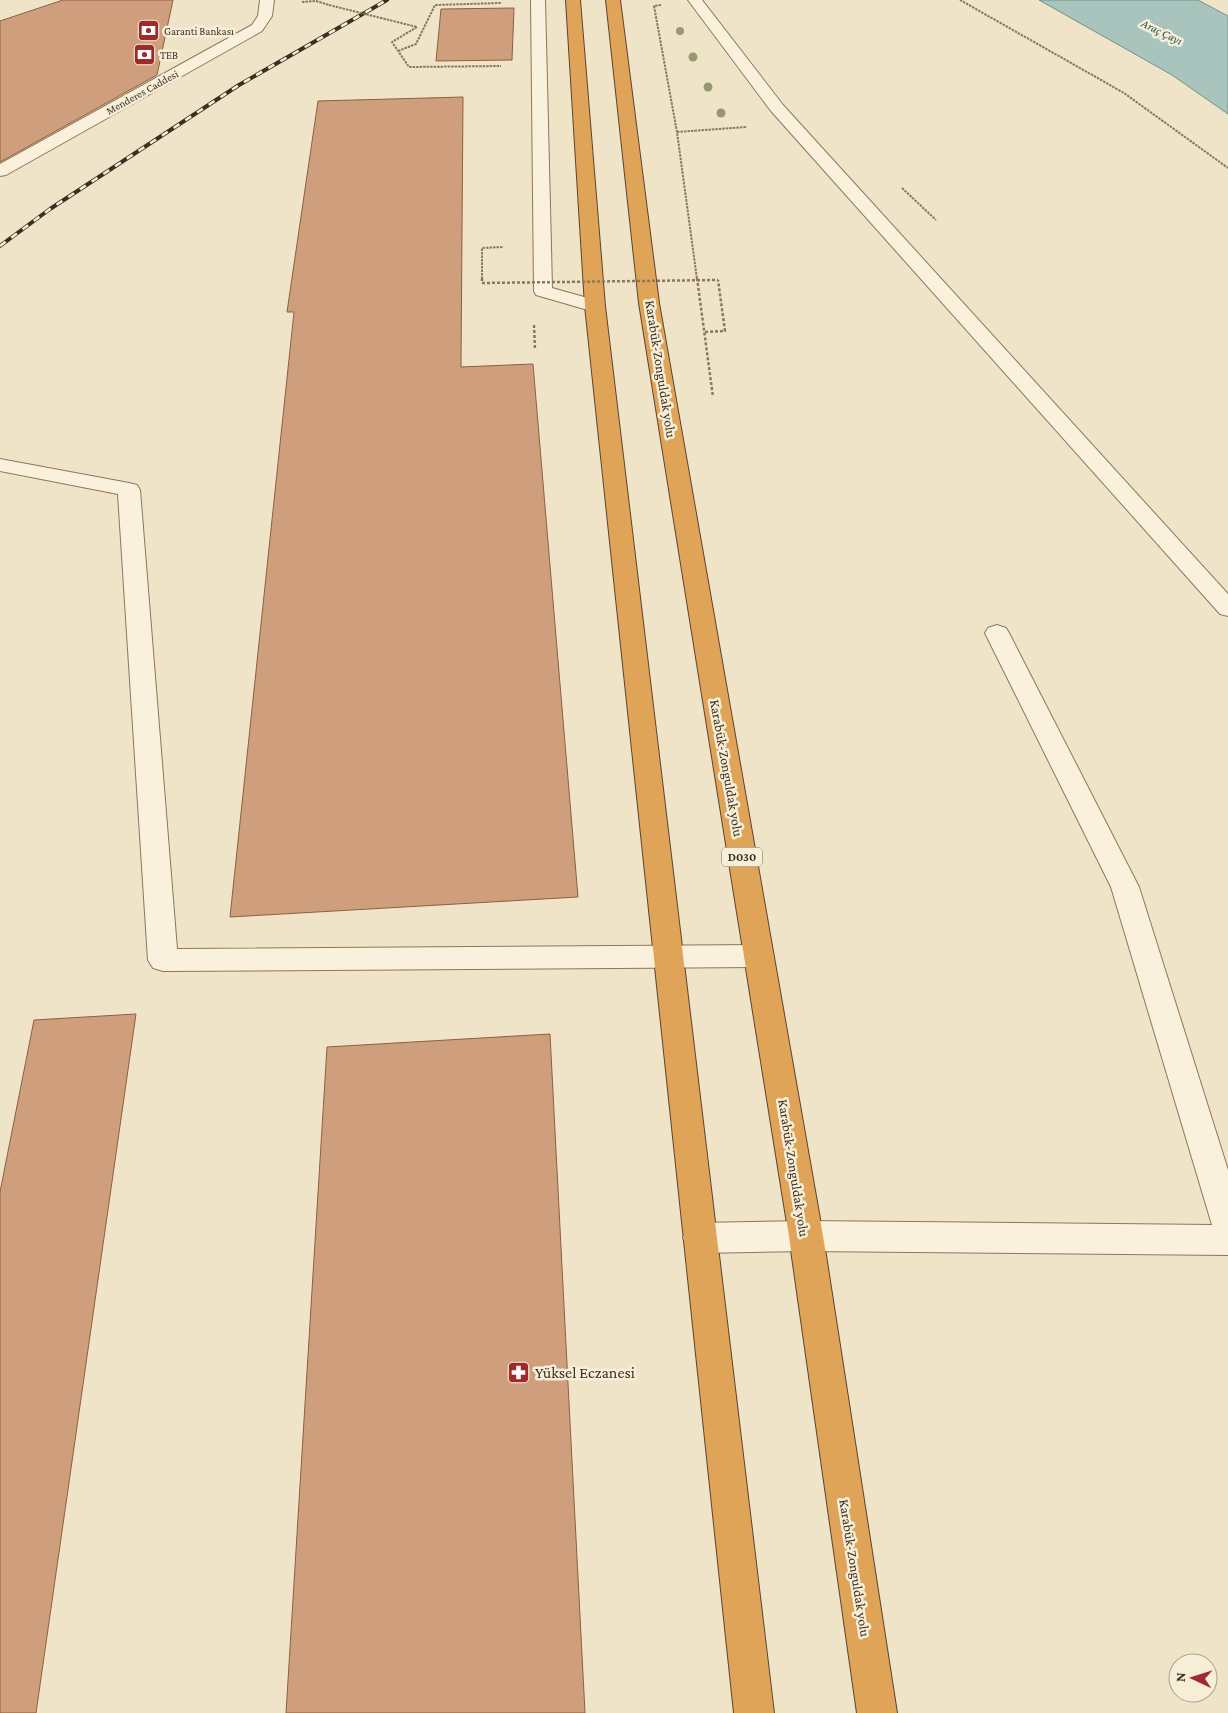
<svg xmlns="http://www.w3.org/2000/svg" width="1228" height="1713" viewBox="0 0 1228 1713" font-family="'Crimson Pro',serif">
  <rect width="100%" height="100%" fill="#f0e4c8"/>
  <!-- water -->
  <polygon fill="#a9c4bc" stroke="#6f938a" points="1039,0 1198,0 1228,16 1228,114 1172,75"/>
  <!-- building -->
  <g fill="#cf9f7d" stroke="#8d5f41">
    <polygon points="63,0 173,0 157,75 0,162 0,21"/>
    <polygon points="514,8 512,60 436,61 441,9"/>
    <polygon points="463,97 461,367 533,364 578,897 230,917 294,312 287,312 318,101"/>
    <polygon points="136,1014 36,1713 0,1713 0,1192 34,1020"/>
    <polygon points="550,1034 585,1713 286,1713 327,1047"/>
  </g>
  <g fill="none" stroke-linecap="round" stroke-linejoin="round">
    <defs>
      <g id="minor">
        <polygon points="260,0 274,0 272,16 262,31 6,175 0,176 0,164 252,25 258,16"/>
        <polygon points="531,0 545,0 552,288 602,302 605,306 602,310 595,312 536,295 534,291"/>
        <polygon points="688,0 702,0 783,105 1228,594 1228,616 1220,614 771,111"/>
        <polygon points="0,459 129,483 137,485 140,490 177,949 759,945 769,948 774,956 769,964 759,967 163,971 153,968 148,960 118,494 0,471"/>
        <polygon points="997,625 1006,628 1009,633 1139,887 1228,1170 1228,1255 806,1251 700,1253 688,1248 683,1238 688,1228 700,1223 806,1221 1212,1225 1111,887 985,633 988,628"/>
      </g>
      <g id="highway">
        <polygon points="566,0 580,0 605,306 774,1713 734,1713 585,306"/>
        <polygon points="606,0 620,0 659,303 823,1236 897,1713 857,1713 789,1236 639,303"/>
      </g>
    </defs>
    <!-- minor casing -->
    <use href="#minor" stroke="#8d765c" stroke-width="2"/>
    <!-- highway casing -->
    <use href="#highway" stroke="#5b4430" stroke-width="2"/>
    <!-- path-far1 -->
    <g stroke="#8d765c" stroke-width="2" stroke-dasharray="2.5 1" stroke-linecap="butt">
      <polyline points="960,0 1124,93 1228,168"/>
      <polyline points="302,2 316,1 329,5"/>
      <polyline points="661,5 654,6 677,132 697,279"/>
      <polyline points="417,27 392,42 409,67 501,66"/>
      <polyline points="398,51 416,44 435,5 501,3"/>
      <polyline points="677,132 747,127"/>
      <polyline points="902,188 936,220"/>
      <polyline points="482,279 482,248 503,247"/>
    </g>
    <!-- path -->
    <g stroke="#8d765c" stroke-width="2.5" stroke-dasharray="3 2" stroke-linecap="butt">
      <polyline points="482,278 482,283"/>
      <polyline points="697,278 713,397"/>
      <polyline points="534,325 535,350"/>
      <polyline points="705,332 725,331 718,280"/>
    </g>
    <!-- minor -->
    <use href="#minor" fill="#faf1dc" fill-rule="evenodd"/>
    <!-- highway -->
    <use href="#highway" fill="#e0a458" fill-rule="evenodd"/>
    <defs>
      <polyline id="rail" points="0,246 50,209 239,85 387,0"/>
    </defs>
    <!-- rail casing -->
    <use href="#rail" stroke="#3d2e20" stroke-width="4"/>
    <!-- rail -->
    <use href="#rail" stroke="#f7eed8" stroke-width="2.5" stroke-dasharray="7" stroke-linecap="butt"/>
    <!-- path-bridge-far1 -->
    <polyline stroke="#8d765c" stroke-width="2" stroke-dasharray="2.5 1" stroke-linecap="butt" points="329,5 417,27"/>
    <!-- path-bridge -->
    <polyline stroke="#8d765c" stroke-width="2.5" stroke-dasharray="3 2" stroke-linecap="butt" points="482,283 718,280"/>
  </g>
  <!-- trees -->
  <g fill="#96986f">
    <circle cx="680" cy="31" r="4"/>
    <circle cx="693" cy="57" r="4.5"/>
    <circle cx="708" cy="87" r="4.5"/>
    <circle cx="721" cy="113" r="4.5"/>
  </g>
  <!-- icons -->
  <defs>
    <symbol id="bank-square" viewBox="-11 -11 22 22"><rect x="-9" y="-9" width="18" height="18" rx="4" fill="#9e2a2b" stroke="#f7eed8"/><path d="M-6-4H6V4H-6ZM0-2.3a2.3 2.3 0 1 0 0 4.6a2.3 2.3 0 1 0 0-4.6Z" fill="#fff"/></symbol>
    <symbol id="pharmacy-square" viewBox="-11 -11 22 22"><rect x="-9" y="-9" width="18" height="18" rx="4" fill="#9e2a2b" stroke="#f7eed8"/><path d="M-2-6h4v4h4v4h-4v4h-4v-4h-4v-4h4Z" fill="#fff"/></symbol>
  </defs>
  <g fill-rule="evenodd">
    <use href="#bank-square" x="136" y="18" width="25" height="25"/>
    <use href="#bank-square" x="132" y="42" width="25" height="25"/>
    <use href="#pharmacy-square" x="506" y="1360" width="25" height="25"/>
  </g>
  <g text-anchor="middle" stroke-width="5" stroke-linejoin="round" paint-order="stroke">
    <!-- far-poi labels -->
    <g font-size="11" fill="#3d2e20" stroke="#f7eed8" text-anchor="start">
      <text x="164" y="35">Garanti Bankası</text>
      <text x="160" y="59">TEB</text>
    </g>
    <!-- far-street labels -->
    <g font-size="11" fill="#3d2e20" stroke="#f7eed8">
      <text transform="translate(142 92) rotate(-29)" y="4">Menderes Caddesi</text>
    </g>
    <!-- far-water labels -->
    <g font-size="12" font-style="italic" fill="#2f5d5a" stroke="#f7eed8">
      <text transform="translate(1162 32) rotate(26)" y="4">Araç Çayı</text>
    </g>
    <!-- shield labels -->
    <rect fill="#f7eed8" stroke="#756857" stroke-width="1" x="722" y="847.5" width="40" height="19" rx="4"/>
    <g font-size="12" font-weight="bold" fill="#3d2e20">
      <text x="742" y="861">D030</text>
    </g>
    <!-- street labels -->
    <g font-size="14" fill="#3d2e20" stroke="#f7eed8">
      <text transform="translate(661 369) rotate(81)" y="5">Karabük-Zonguldak yolu</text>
      <text transform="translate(727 768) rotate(80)" y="5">Karabük-Zonguldak yolu</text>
      <text transform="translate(794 1168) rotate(81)" y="5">Karabük-Zonguldak yolu</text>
      <text transform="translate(855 1568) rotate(81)" y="5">Karabük-Zonguldak yolu</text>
    </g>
    <!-- near-poi labels -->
    <g font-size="16" fill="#3d2e20" stroke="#f7eed8" text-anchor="start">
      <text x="535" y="1378">Yüksel Eczanesi</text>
    </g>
  </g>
  <!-- north arrow -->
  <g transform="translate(1193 1678) rotate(274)"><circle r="24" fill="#f7eed8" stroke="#ada18e"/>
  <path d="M0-4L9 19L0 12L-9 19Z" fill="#9e2a2b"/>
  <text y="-8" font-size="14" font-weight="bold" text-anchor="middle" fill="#3d2e20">N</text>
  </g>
</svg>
